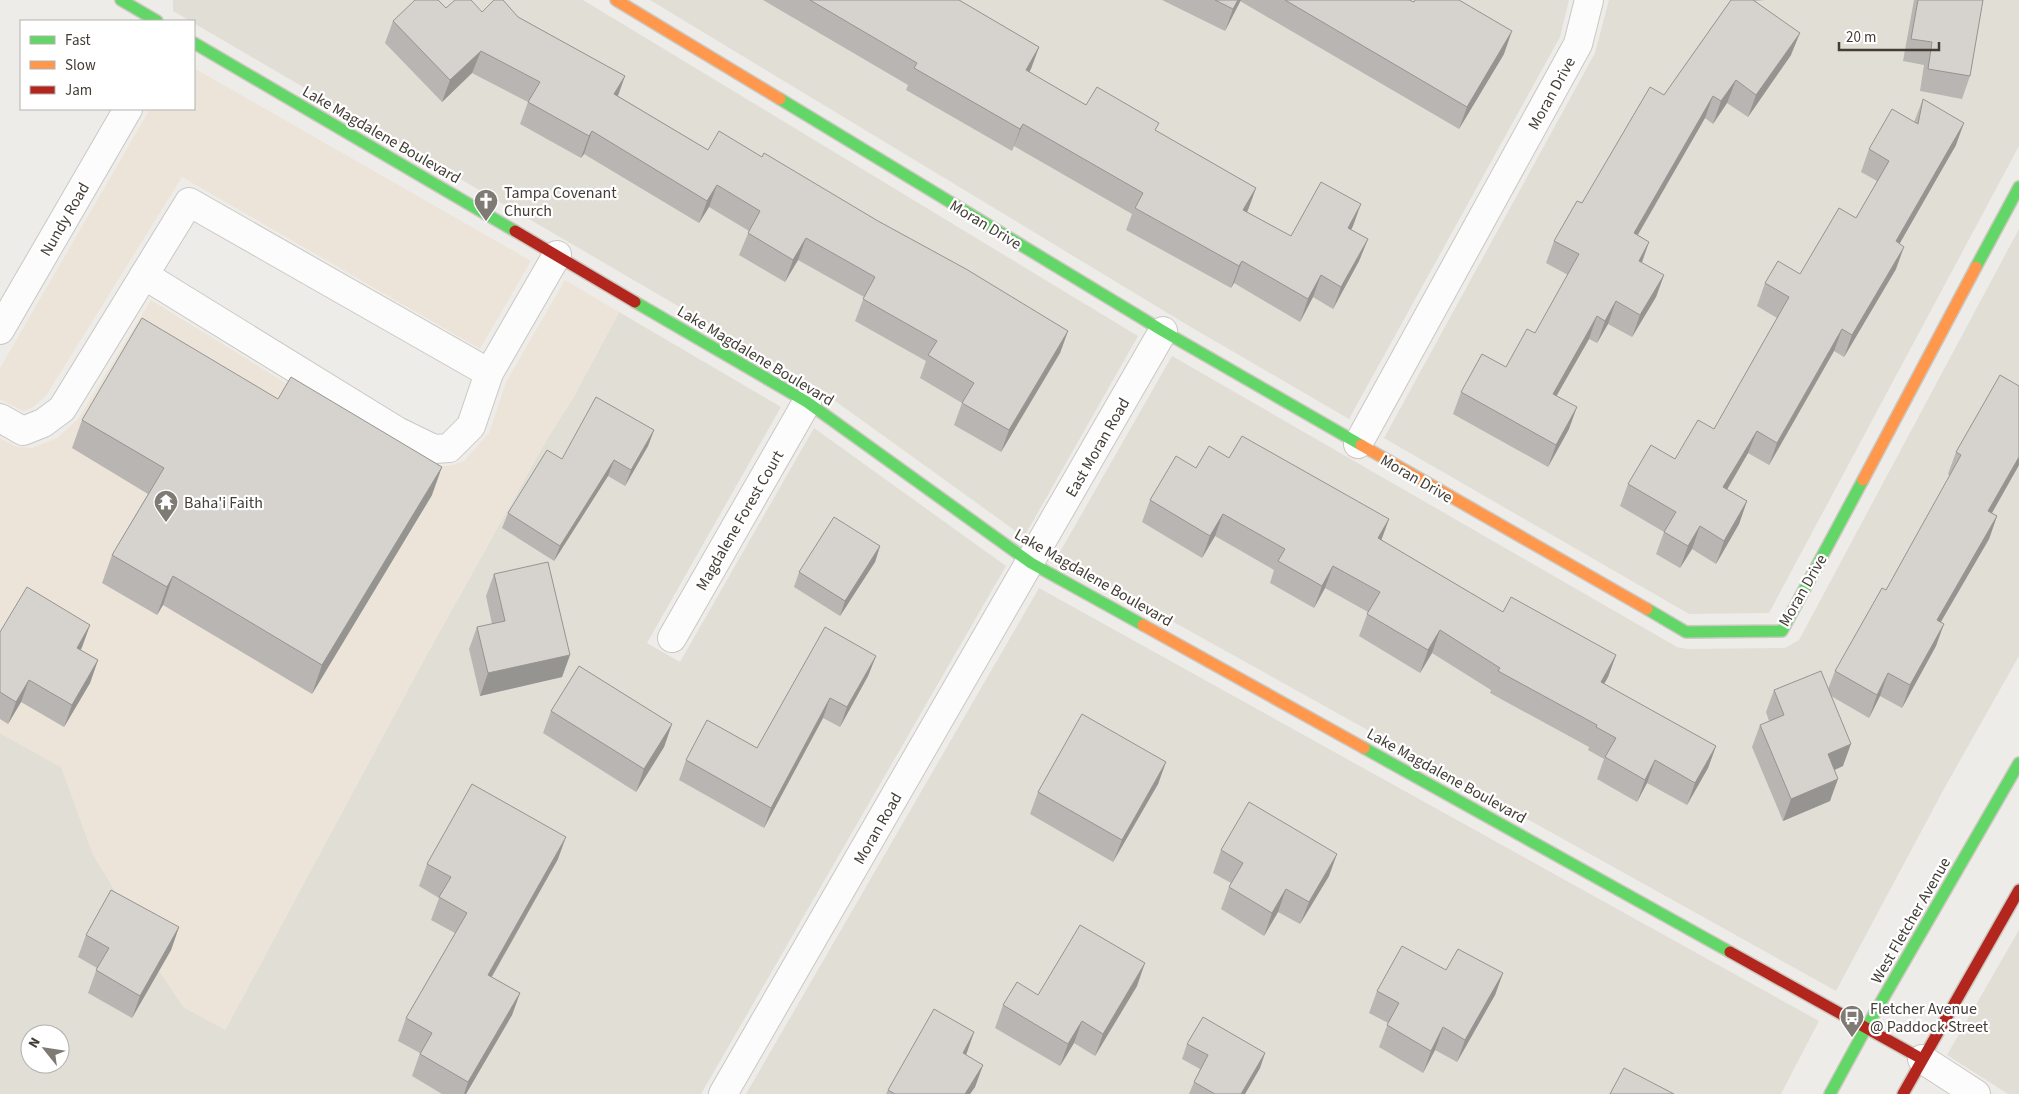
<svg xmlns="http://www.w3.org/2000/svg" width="2019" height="1094" viewBox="0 0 2019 1094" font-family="'Source Sans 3',sans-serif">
  <rect width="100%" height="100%" fill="#eeece8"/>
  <!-- residential -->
  <g fill="#e1ded6" fill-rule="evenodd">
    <polygon points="173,0 583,0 1138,336 1024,537 831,398 832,396 173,11"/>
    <polygon points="650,0 1569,0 1560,37 1349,419 1189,326"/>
    <polygon points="1609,0 2019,0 2019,146 1769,613 1689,614 1384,438 1595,53"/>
    <polygon points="2019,229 2019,656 1945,787 1836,991 1057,557 1172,356 1677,647 1688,649 1785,648 1799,640"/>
    <path d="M619,312L781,407L647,643L680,662L814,428L1006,566L701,1094H0V733L61,767L225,1030L426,656L547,439L573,398ZM30,1034H60V1064H30Z"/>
    <polygon points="1039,588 1819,1021 1781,1094 746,1094"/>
    <polygon points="2019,930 2019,1094 2008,1094 1947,1055"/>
  </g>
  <!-- commercial -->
  <g fill="#ede4d9">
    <polygon points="194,68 531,261 480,349 182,177 46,396 32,408 23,411 0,399 0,368 150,109 194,109"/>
    <polygon points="565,280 619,312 573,398 547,439 426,656 225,1030 183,1007 153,962 127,911 93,855 61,767 0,733 0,438 15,446 32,448 57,438 78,419 151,300 390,447 438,467 453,465 464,461 489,433 506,382"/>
  </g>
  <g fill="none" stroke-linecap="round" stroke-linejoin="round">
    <defs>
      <g id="street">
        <polyline points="144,275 397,431 434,449 449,448 471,426 489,373 557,255"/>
        <polyline points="0,330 128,109"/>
        <polyline points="0,418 23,431 43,423 62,409 189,202 489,373"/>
        <polyline points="1358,444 1578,44 1589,0"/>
        <polyline points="672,638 807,402"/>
        <polyline points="1922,1059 1976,1094"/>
        <polyline points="723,1094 1163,331"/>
      </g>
      <g id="fast">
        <polyline points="121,0 157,21"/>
        <polyline points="194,43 515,231"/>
        <polyline points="780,99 1163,331 1361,445"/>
        <polyline points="1976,267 2019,187"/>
        <polyline points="635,302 807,402 1031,563 1143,625"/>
        <polyline points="1647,609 1686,632 1782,631 1863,480"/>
        <polyline points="1364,748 1730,952"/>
        <polyline points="1830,1094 1866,1028 2019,763"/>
      </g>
      <g id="slow">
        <polyline points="616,0 780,99"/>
        <polyline points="1361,445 1647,609"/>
        <polyline points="1863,480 1976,267"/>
        <polyline points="1143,625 1364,748"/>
      </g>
      <g id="jam">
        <polyline points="515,231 635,302"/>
        <polyline points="1730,952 1922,1059"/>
        <polyline points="1903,1094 2019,890"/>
      </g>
    </defs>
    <!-- street casing -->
    <use href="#street" stroke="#cac8c4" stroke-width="30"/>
    <!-- fast casing -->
    <use href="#fast" stroke="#ccc8c0" stroke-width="14"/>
    <!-- slow casing -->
    <use href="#slow" stroke="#ccc8c0" stroke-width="14"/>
    <!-- jam casing -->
    <use href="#jam" stroke="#ccc8c0" stroke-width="14"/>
    <!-- street -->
    <use href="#street" stroke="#fcfcfc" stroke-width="28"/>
    <!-- fast -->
    <use href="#fast" stroke="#63d668" stroke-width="11"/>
    <!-- slow -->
    <use href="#slow" stroke="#ff974d" stroke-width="11"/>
    <!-- jam -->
    <use href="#jam" stroke="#b3261e" stroke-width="11"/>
  </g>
  <!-- wall -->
  <g fill="#b8b5b2">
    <polygon points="763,0 959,0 1039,47 1029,72 1086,105 1156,131 1256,188 1247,212 1291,236 1353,226 1351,230 1368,239 1359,261 1333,309 1313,297 1300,322 1234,283 1231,288 1126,230 1132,214 1014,146 1012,151 906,90 908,85"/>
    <polygon points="1162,0 1409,0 1504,54 1459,129 1240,1 1225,31"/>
    <polygon points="1731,0 1765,0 1755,1 1791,55 1748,117 1727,103 1713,124 1705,118 1638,235 1649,242 1642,263 1664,275 1656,297 1632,337 1608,324 1597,343 1589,339 1557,395 1569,429 1548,467 1453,414 1461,392 1506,367 1535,333 1568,275 1546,263 1554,241 1582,203 1664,95"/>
    <polygon points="1914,0 1983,0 1970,76 1962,99 1920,91 1924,65 1903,61"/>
    <polygon points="446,8 518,17 625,76 618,96 708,150 762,157 878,221 1068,331 1060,353 1001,452 954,425 962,403 920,378 926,361 855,321 864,297 798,260 785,282 739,255 749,231 709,207 699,223 584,154 581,158 520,124 528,102 472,73 442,102 385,43 393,21"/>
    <polygon points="1923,99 1956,145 1899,244 1896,269 1844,357 1834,351 1769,465 1748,453 1727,490 1747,501 1739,524 1716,564 1692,549 1680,568 1656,554 1664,532 1620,506 1628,484 1675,459 1714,429 1777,318 1757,306 1765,283 1800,274 1856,218 1877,181 1861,172 1869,149 1914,122"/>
    <polygon points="2019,386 2019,465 1992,513 1997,516 1989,539 1941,622 1936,646 1902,708 1880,696 1869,718 1831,696 1843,766 1835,770 1830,801 1783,821 1752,747 1760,725 1769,721 1766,712 1774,690 1828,689 1835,671 1886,590 1950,476 1948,474 1956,452"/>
    <polygon points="82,420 432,495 312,694 163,605 157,615 102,583 112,555 148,494 72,448"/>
    <polygon points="654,430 648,446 625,486 608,476 554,561 502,528 508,513 562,459"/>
    <polygon points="1229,458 1389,519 1381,540 1503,612 1616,655 1608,677 1604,684 1716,746 1708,768 1687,805 1647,783 1637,802 1597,779 1604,759 1588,750 1589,747 1490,693 1491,690 1432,653 1420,673 1359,636 1368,612 1325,588 1314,608 1270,583 1274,570 1215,536 1202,558 1142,522 1150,500 1196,468"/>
    <polygon points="880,546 875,562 840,616 794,587 799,572"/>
    <polygon points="494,574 570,655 562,677 480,696 469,649 477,627 492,624 486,596"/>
    <polygon points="90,625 81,650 98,660 90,683 64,727 21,702 8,724 0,719 0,632"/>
    <polygon points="876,656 868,676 840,727 823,718 764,828 679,780 686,760 757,748"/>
    <polygon points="551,711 672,724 664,747 636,792 543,733"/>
    <polygon points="1166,762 1158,784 1113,862 1030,814 1038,792"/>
    <polygon points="1221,850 1329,876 1300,924 1278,912 1264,936 1221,909 1229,887 1231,883 1213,873"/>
    <polygon points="558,859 492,977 520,993 512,1015 466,1094 442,1094 412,1076 420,1053 398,1041 406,1018 455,933 431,920 439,898 419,886 427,864"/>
    <polygon points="179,927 171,950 132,1018 88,993 97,968 78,957 86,935"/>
    <polygon points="1446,970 1503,973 1495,995 1457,1062 1435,1050 1423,1073 1379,1047 1388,1023 1369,1013 1377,991"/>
    <polygon points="1137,986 1095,1056 1074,1043 1060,1066 995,1028 1003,1005 1038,995"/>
    <polygon points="974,1032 966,1055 983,1065 975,1087 970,1094 886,1094 888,1090"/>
    <polygon points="1187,1044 1265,1053 1260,1068 1245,1094 1189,1094 1194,1082 1200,1069 1182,1059"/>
  </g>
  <!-- shaded-wall -->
  <g fill="#969491">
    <polygon points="1238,0 1241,0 1225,31 1233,9"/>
    <polygon points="1512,31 1504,54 1459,129 1467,107"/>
    <polygon points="1800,33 1791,55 1748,117 1756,95"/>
    <polygon points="1039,47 1031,69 1017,92 1026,70"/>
    <polygon points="481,51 472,73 442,102 450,80"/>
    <polygon points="625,76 617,98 614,94"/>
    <polygon points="1736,80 1727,103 1713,124 1721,101"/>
    <polygon points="1713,96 1705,118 1626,255 1634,233"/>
    <polygon points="1964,123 1956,145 1888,264 1896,241"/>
    <polygon points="1023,124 1014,146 1012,151 1020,129"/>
    <polygon points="592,131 584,154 581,158 589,136"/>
    <polygon points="717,185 709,207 699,223 707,201"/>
    <polygon points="1256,188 1248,210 1235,232 1243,210"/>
    <polygon points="1361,204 1353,226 1340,250 1348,228"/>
    <polygon points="806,238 798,260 785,282 793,260"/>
    <polygon points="1368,239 1359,261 1333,309 1341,287"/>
    <polygon points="1649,242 1641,264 1639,261"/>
    <polygon points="1904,247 1896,269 1844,357 1852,335"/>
    <polygon points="1242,261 1234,283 1231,288 1239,266"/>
    <polygon points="1321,275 1313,297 1300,322 1308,299"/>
    <polygon points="1664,275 1656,297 1632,337 1640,315"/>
    <polygon points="1616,301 1608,324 1597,343 1605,321"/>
    <polygon points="1597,316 1589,339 1545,416 1553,394"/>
    <polygon points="1842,329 1834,351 1769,465 1777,443"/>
    <polygon points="1068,331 1060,353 1001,452 1009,430"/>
    <polygon points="1577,407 1569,429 1548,467 1556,445"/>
    <polygon points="654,430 648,446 625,486 631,470"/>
    <polygon points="1757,431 1748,453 1715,510 1723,487"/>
    <polygon points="2019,457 2019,465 1980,534 1988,511"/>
    <polygon points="614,460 608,476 554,561 560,546"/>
    <polygon points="442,467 432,495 312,694 322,665"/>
    <polygon points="1747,501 1739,524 1716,564 1724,541"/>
    <polygon points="1223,514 1215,536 1202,558 1210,536"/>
    <polygon points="1997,516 1989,539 1929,642 1937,620"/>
    <polygon points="1389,519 1381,541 1378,538"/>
    <polygon points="1700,526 1692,549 1680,568 1688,546"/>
    <polygon points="880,546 875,562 840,616 845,601"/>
    <polygon points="1333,566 1325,588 1314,608 1322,586"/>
    <polygon points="173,576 163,605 157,615 167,587"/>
    <polygon points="1944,624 1936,646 1902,708 1910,685"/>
    <polygon points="90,625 82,647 69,670 77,648"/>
    <polygon points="1440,630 1432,653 1420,673 1428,650"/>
    <polygon points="570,655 562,677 480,696 488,673"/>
    <polygon points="1616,655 1608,677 1593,704 1601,682"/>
    <polygon points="876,656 868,676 840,727 847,707"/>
    <polygon points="98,660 90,683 64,727 72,705"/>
    <polygon points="1888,673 1880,696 1869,718 1877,695"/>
    <polygon points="29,680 21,702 8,724 16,702"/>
    <polygon points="830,698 823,718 764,828 771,808"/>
    <polygon points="672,724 664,747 636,792 644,769"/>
    <polygon points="1851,744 1843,766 1820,776 1828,754"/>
    <polygon points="1716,746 1708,768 1687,805 1695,783"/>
    <polygon points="1655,760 1647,783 1637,802 1645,780"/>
    <polygon points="1166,762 1158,784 1113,862 1122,840"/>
    <polygon points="1838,779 1830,801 1783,821 1791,799"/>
    <polygon points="566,837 558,859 480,997 488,975"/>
    <polygon points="1337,854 1329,876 1300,924 1309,902"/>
    <polygon points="1286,889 1278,912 1264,936 1272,913"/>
    <polygon points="179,927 171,950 132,1018 140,996"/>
    <polygon points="1145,963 1137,986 1095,1056 1103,1034"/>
    <polygon points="1503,973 1495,995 1457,1062 1465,1040"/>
    <polygon points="520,993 512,1015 466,1094 464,1094 468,1082"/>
    <polygon points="1082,1021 1074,1043 1060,1066 1068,1044"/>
    <polygon points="1443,1027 1435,1050 1423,1073 1431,1051"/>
    <polygon points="974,1032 966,1055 963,1053"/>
    <polygon points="1265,1053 1260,1068 1245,1094 1241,1094"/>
    <polygon points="983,1065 975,1087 970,1094 965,1094"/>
  </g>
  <!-- building -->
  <g fill="#d6d3cf" stroke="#969491">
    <polygon points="415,0 438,0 446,8 455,0 471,0 482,12 494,0 503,0 518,17 625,76 614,94 708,150 719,131 762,157 764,153 878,221 966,269 1068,331 1009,430 962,403 974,383 928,355 937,341 863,299 875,277 806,238 793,260 748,233 760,211 717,185 707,201 592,131 589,136 528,102 540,82 481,51 450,80 393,21"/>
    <polygon points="810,0 959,0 1039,47 1026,70 1086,105 1097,87 1159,123 1155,130 1256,188 1243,210 1291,236 1321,182 1361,204 1348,228 1368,239 1341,287 1321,275 1308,299 1242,261 1239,266 1135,208 1143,193 1023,124 1020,129 914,68 917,63"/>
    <polygon points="1215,0 1238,0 1233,9"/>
    <polygon points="1285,0 1409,0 1414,2 1415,0 1459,0 1512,31 1467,107"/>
    <polygon points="1731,0 1753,0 1800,33 1756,95 1736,80 1721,101 1713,96 1634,233 1649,242 1639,261 1664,275 1640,315 1616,301 1605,321 1597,316 1553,394 1577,407 1556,445 1461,392 1482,354 1506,367 1527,329 1535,333 1579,254 1554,241 1577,201 1582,203 1650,87 1664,95"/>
    <polygon points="1918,0 1983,0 1970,76 1928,69 1932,42 1911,39"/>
    <polygon points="1923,99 1964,123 1896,241 1904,247 1852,335 1842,329 1777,443 1757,431 1723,487 1747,501 1724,541 1700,526 1688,546 1664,532 1676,512 1628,484 1651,445 1675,459 1698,420 1714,429 1789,297 1765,283 1778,261 1800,274 1839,208 1856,218 1889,161 1869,149 1892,109 1918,124"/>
    <polygon points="142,318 278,399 291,377 442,467 322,665 173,576 167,587 112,555 164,468 82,420"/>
    <polygon points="2000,375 2019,386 2019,457 1988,511 1997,516 1937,620 1944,624 1910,685 1888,673 1877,695 1835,671 1882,588 1886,590 1961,455 1956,452"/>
    <polygon points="596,397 654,430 631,470 614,460 560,546 508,513 547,450 562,459"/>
    <polygon points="1242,436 1389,519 1378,538 1503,612 1511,597 1616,655 1601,682 1716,746 1695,783 1655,760 1645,780 1605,757 1616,738 1596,727 1597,725 1498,671 1500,668 1440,630 1428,650 1367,614 1380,592 1333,566 1322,586 1278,561 1285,549 1223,514 1210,536 1150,500 1176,456 1196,468 1209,446 1229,458"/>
    <polygon points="834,517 880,546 845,601 799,572"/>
    <polygon points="548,562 570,655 488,673 477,627 505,621 494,574"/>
    <polygon points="27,587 90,625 77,648 98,660 72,705 29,680 16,702 0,692 0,632"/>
    <polygon points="825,627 876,656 847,707 830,698 771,808 686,760 707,720 757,748"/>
    <polygon points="579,666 672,724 644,769 551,711"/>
    <polygon points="1821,671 1851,744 1828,754 1838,779 1791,799 1760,725 1784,715 1774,690"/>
    <polygon points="1082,714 1166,762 1122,840 1038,792"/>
    <polygon points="472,784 566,837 488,975 520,993 468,1082 420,1054 432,1033 406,1018 467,913 439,897 451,877 427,864"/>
    <polygon points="1249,802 1337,854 1309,902 1286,889 1272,913 1229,887 1243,863 1221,850"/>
    <polygon points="111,890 179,927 140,996 96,970 109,948 86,935"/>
    <polygon points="1080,925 1145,963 1103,1034 1082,1021 1068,1044 1003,1005 1017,982 1038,995"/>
    <polygon points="1402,946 1446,970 1458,949 1503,973 1465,1040 1443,1027 1431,1051 1387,1025 1399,1003 1377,991"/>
    <polygon points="934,1009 974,1032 963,1053 983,1065 965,1094 895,1094 888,1090"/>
    <polygon points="1203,1017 1265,1053 1241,1094 1215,1094 1194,1082 1208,1055 1187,1044"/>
    <polygon points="1624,1068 1674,1094 1610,1094"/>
  </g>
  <!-- icons -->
  <defs>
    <symbol id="church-pin" viewBox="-11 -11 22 30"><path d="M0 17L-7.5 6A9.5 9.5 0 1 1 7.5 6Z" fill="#7f7a74" stroke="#fff"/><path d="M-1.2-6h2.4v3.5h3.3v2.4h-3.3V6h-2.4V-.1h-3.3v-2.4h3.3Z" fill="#fff"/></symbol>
    <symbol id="temple-pin" viewBox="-11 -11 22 30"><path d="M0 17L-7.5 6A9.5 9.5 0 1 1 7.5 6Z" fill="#7f7a74" stroke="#fff"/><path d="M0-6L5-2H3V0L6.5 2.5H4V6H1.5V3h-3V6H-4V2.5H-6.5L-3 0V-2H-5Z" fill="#fff"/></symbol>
    <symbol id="bus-pin" viewBox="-11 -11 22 30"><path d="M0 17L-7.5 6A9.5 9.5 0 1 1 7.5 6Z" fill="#7f7a74" stroke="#fff"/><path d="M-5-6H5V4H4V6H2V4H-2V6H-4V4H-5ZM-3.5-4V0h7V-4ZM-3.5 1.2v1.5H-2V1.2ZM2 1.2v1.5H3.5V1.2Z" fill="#fff"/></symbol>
  </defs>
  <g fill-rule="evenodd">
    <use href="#church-pin" x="472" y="187" width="28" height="38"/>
    <use href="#temple-pin" x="152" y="488" width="28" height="38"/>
    <use href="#bus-pin" x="1838" y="1003" width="28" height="38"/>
  </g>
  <g text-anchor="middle" stroke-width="4.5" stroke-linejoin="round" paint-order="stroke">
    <!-- street labels -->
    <g font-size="16" fill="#433d36" stroke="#fff">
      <text transform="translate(1551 93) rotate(-61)" y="6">Moran Drive</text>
      <text transform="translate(382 134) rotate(30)" y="6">Lake Magdalene Boulevard</text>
      <text transform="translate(64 219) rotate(-60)" y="6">Nundy Road</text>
      <text transform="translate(986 224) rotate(31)" y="6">Moran Drive</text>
      <text transform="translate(756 355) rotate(31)" y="6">Lake Magdalene Boulevard</text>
      <text transform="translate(1097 447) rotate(-60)" y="6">East Moran Road</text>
      <text transform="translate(1417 478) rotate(30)" y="6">Moran Drive</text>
      <text transform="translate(739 520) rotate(-60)" y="6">Magdalene Forest Court</text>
      <text transform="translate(1094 577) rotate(30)" y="6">Lake Magdalene Boulevard</text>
      <text transform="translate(1802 590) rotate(-60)" y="6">Moran Drive</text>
      <text transform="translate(1447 775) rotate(29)" y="6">Lake Magdalene Boulevard</text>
      <text transform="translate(877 828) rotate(-60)" y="6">Moran Road</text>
      <text transform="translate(1910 920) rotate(-60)" y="6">West Fletcher Avenue</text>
    </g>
    <!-- poi labels -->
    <g font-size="16" fill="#433d36" stroke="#fff" text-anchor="start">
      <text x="504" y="198">Tampa Covenant<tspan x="504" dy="18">Church</tspan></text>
      <text x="184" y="508">Baha'i Faith</text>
      <text x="1870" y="1014">Fletcher Avenue<tspan x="1870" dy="18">@ Paddock Street</tspan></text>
    </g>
  </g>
  <!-- legend -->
  <rect x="20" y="20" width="175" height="90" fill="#ffffff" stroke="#b4b1af"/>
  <rect x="30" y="36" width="25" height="8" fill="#63d668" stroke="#b4b1af"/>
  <text x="65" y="45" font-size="15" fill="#433d36">Fast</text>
  <rect x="30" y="61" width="25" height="8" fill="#ff974d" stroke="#b4b1af"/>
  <text x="65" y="70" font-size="15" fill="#433d36">Slow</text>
  <rect x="30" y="86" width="25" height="8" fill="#b3261e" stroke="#b4b1af"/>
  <text x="65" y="95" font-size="15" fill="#433d36">Jam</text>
  <!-- north arrow -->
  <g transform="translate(45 1049) rotate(300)"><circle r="24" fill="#ffffff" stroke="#b4b1af"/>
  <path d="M0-4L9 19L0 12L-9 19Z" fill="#7f7a74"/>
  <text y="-8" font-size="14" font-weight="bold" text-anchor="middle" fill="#433d36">N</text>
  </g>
  <!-- scale -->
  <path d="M1839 42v8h100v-8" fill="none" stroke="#433d36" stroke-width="2.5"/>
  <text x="1846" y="42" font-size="15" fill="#433d36" stroke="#ffffff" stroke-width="4" paint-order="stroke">20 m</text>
</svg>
